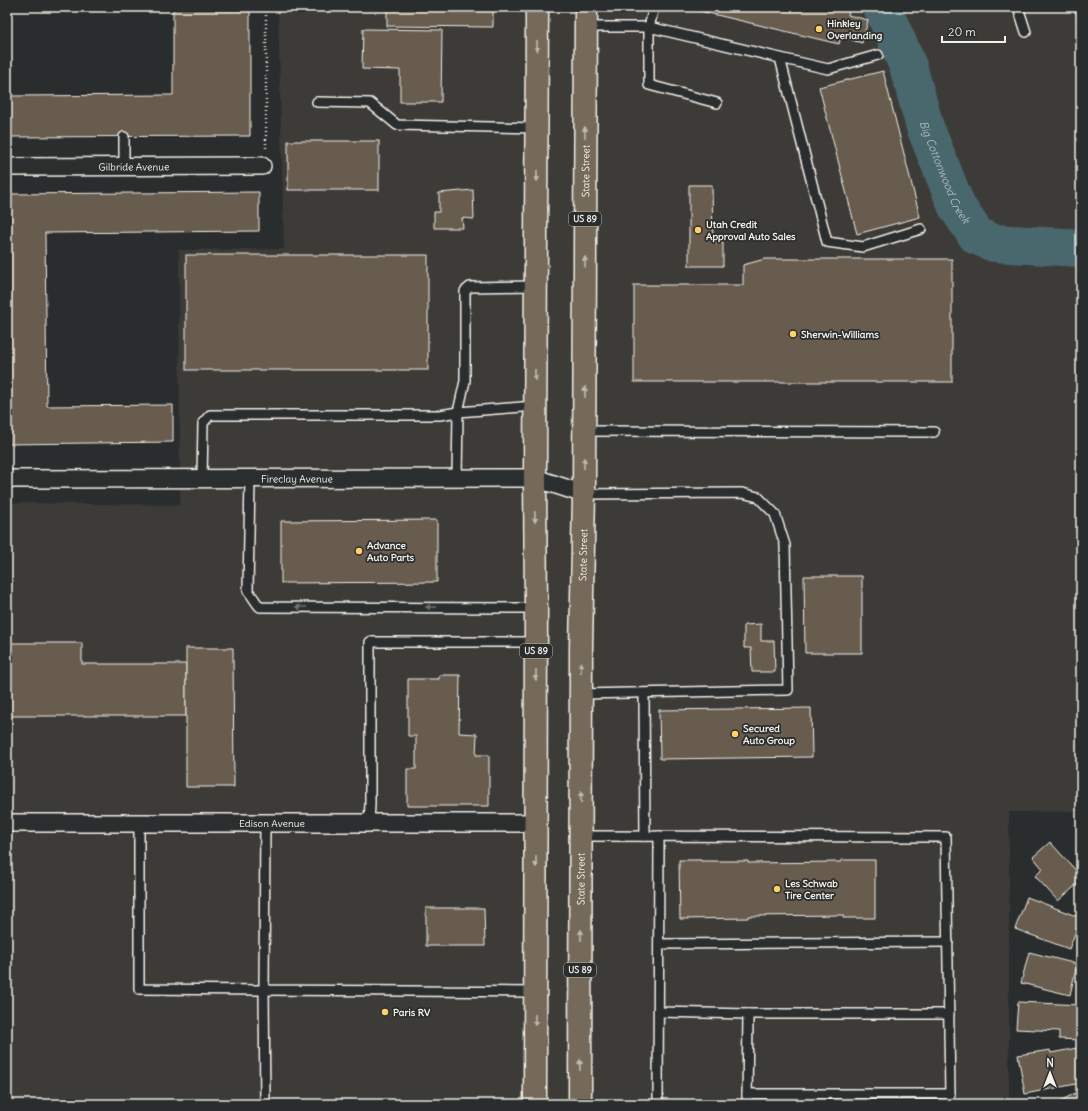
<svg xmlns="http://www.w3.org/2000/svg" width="1088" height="1111" viewBox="0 0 1088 1111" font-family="Delius,sans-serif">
  <rect width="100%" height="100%" fill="#2a2d2e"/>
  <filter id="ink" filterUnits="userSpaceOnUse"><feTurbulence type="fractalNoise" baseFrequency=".025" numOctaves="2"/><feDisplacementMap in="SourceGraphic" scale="8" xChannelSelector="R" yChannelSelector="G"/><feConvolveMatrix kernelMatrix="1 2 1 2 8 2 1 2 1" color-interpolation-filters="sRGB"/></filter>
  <g filter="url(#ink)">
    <!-- built -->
    <polygon fill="#3c3b38" points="278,7 1081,7 1081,811 1009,812 1009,1104 7,1104 7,503 180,505 179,250 284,249"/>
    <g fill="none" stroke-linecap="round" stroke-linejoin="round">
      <!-- river -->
      <path stroke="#4a676e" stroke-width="38" id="s1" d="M882,7L908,66L925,127L957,207L977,236L994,243L1081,248"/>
    </g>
    <!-- building -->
    <g fill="#675c4f" stroke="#f4f1e8">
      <polygon points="173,7 250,7 250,136 7,137 7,96 173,95"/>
      <polygon points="387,7 493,7 493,27 387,26"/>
      <polygon points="683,7 850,7 848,15 868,20 862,43 841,37 839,44"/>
      <rect x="1077" y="7" width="4" height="13"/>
      <polygon points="363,29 442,30 441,102 400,102 400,70 362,69"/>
      <rect x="1079" y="49" width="2" height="39"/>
      <polygon points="883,71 920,217 857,234 819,87"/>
      <rect x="288" y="141" width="91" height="49"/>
      <polygon points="689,185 712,185 713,242 723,242 723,266 689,266"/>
      <polygon points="473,190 474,219 462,218 463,228 434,228 434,212 439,212 439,193"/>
      <polygon points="259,192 259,231 45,233 47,406 173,405 173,442 7,444 7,194"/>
      <rect x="186" y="255" width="242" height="115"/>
      <polygon points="765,259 952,259 952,382 634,382 634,285 743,285 743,265"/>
      <polygon points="437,520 437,582 281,583 281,521"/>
      <polygon points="804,576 862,576 862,653 805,653"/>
      <polygon points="761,624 761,641 774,641 775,672 752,672 751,648 744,648 744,625"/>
      <polygon points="7,643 82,643 82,664 186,664 186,716 7,716"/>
      <polygon points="186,648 233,648 234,787 186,787"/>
      <polygon points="439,675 460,675 459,733 477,734 476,755 489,755 489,806 407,806 407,769 416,769 416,736 408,736 408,679 439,679"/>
      <polygon points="811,708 812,757 660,759 659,710"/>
      <polygon points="1050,842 1081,876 1081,881 1058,901 1035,876 1043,869 1033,857"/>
      <polygon points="679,860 701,860 701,861 748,861 748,863 841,862 841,860 875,860 875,918 843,918 843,915 748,916 748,918 680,919"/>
      <polygon points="1027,897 1081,918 1069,949 1015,929"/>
      <polygon points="426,908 484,908 485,946 426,946"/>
      <polygon points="1029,952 1077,964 1070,995 1021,983"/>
      <polygon points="1018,1002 1081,1005 1081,1040 1059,1039 1059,1031 1016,1029"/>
      <polygon points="1077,1048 1081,1072 1081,1083 1025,1094 1018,1055 1050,1050 1051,1053"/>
      <polygon points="1081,1090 1081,1104 1055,1104"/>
    </g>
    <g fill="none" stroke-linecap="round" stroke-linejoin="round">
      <defs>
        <g id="service">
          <polyline points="654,7 649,27 649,85 717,103"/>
          <polyline points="1018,7 1026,32"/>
          <polyline points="586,27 649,27 780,58 827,242 863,247 921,229"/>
          <polyline points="780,58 828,69 878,55"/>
          <polyline points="317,102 370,103 397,125 537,128"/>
          <polyline points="124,166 124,137"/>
          <polyline points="584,431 934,432"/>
          <path d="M250,478L248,591C253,596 255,602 260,607L536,608"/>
          <polyline points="457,478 458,412 465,381 465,291 470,287 536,286"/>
          <polyline points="202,479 203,423 210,415 440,415 458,412 535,406"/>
          <polyline points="581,694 788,690 785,545 775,514 758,497 742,493 584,494"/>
          <polyline points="644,694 645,836"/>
          <polyline points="139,823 139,989 264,990 265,1104"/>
          <polyline points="265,823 264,990 535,992"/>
          <polyline points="369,823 370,804 370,642 536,642"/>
          <polyline points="581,836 946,837 950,1094 747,1094"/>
          <polyline points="659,944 948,942"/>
          <polyline points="659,1012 748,1014 747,1104"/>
          <polyline points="748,1014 949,1014"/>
          <polyline points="658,1104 659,836"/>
        </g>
        <g id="minor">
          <path id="s2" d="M7,167L262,166"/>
          <path id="s3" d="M7,479L535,478L584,494"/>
          <path id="s4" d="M7,823H536"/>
        </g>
        <g id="primary">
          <polyline points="535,1104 536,608 535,478 537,7"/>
          <path id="s5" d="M580,1104L581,648L584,494L586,7"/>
        </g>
      </defs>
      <!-- service casing -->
      <use href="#service" stroke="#f4f1e8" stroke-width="12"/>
      <!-- minor casing -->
      <use href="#minor" stroke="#f4f1e8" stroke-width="20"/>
      <!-- primary casing -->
      <use href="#primary" stroke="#f4f1e8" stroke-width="25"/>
      <!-- path -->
      <polyline stroke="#f4f1e8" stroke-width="2.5" stroke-dasharray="1 3" stroke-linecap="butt" points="266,7 266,148"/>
      <!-- service -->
      <use href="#service" stroke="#2a2d2e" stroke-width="9"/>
      <!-- minor -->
      <use href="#minor" stroke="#2a2d2e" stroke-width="17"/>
      <!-- primary -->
      <use href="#primary" stroke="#746a5a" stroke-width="22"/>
    </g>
    <!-- one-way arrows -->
    <defs><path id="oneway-solid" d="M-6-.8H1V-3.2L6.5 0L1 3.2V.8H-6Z"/></defs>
    <g fill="#c1bbaf">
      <use href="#oneway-solid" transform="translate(537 46) rotate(90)"/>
      <use href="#oneway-solid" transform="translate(585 132) rotate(-90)"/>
      <use href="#oneway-solid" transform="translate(537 176) rotate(90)"/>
      <use href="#oneway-solid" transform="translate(585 262) rotate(-90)"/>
      <use href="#oneway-solid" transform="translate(535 375) rotate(90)"/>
      <use href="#oneway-solid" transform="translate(585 392) rotate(-90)"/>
      <use href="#oneway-solid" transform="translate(584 463) rotate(-90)"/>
      <use href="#oneway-solid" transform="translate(535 517) rotate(89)"/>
      <use href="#oneway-solid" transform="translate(581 667) rotate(-90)"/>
      <use href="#oneway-solid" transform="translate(536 675) rotate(90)"/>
      <use href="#oneway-solid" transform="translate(581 797) rotate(-90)"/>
      <use href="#oneway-solid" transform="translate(536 862) rotate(90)"/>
      <use href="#oneway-solid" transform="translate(581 935) rotate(-90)"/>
      <use href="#oneway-solid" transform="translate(535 1020) rotate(90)"/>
      <use href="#oneway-solid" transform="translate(580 1065) rotate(-90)"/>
    </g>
    <g fill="#71726f">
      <use href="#oneway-solid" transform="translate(301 607) rotate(-180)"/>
      <use href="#oneway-solid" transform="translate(431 607) rotate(-180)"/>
    </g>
  </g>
  <!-- markers -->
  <g fill="#ffd166" stroke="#2a2d2e" stroke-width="1.5">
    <circle cx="819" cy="29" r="4"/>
    <circle cx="698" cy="230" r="4"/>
    <circle cx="793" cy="334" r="4"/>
    <circle cx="359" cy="551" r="4"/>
    <circle cx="735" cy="734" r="4"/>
    <circle cx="777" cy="889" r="4"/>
    <circle cx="385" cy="1012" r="4"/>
  </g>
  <g text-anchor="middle" stroke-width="3.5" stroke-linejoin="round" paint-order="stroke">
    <!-- shield labels -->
    <g fill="#2a2d2e" stroke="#b7b6b0" stroke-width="1">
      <rect x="569" y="212" width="32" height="14" rx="3"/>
      <rect x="520" y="644" width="32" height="14" rx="3"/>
      <rect x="564" y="963" width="32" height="14" rx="3"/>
    </g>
    <g font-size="9" font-weight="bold" fill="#f4f1e8">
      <text x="585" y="222">US 89</text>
      <text x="536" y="654">US 89</text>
      <text x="580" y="973">US 89</text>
    </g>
    <!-- poi labels -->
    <g font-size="10" font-weight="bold" fill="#f4f1e8" stroke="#2a2d2e" text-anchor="start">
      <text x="827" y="27">Hinkley<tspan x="827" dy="12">Overlanding</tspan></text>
      <text x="706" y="228">Utah Credit<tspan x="706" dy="12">Approval Auto Sales</tspan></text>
      <text x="801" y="338">Sherwin-Williams</text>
      <text x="367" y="549">Advance<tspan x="367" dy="12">Auto Parts</tspan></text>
      <text x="743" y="732">Secured<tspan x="743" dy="12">Auto Group</tspan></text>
      <text x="785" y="887">Les Schwab<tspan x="785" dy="12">Tire Center</tspan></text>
      <text x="393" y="1016">Paris RV</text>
    </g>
    <!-- street labels -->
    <g font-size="10" fill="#f4f1e8" stroke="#2a2d2e">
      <text dy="4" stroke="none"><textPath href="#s2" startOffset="127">Gilbride Avenue</textPath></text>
      <text dy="4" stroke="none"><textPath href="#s5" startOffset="933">State Street</textPath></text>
      <text dy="4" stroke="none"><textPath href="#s3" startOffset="290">Fireclay Avenue</textPath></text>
      <text dy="4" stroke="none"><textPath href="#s5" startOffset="549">State Street</textPath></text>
      <text dy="4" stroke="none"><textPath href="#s4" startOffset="265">Edison Avenue</textPath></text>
      <text dy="4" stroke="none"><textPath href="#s5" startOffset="225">State Street</textPath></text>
    </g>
    <!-- water labels -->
    <g font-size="11" font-style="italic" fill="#b0bab7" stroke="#2a2d2e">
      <text dy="4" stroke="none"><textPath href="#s1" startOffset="177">Big Cottonwood Creek</textPath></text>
    </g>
  </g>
  <!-- margin -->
  <rect width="1088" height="1111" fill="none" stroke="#2a2d2e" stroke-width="24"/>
  <rect x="12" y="12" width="1064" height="1087" fill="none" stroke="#f4f1e8" stroke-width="1.5" filter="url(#ink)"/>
  <!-- north arrow -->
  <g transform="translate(1050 1073)" stroke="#2a2d2e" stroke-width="3" paint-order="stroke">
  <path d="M0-3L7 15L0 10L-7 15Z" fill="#f4f1e8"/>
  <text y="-6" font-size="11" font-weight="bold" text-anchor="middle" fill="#f4f1e8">N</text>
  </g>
  <!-- scale -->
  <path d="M942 36v6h63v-6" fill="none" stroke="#f4f1e8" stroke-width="2"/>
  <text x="948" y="36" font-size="12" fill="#f4f1e8" stroke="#2a2d2e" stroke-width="3" paint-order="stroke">20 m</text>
</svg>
